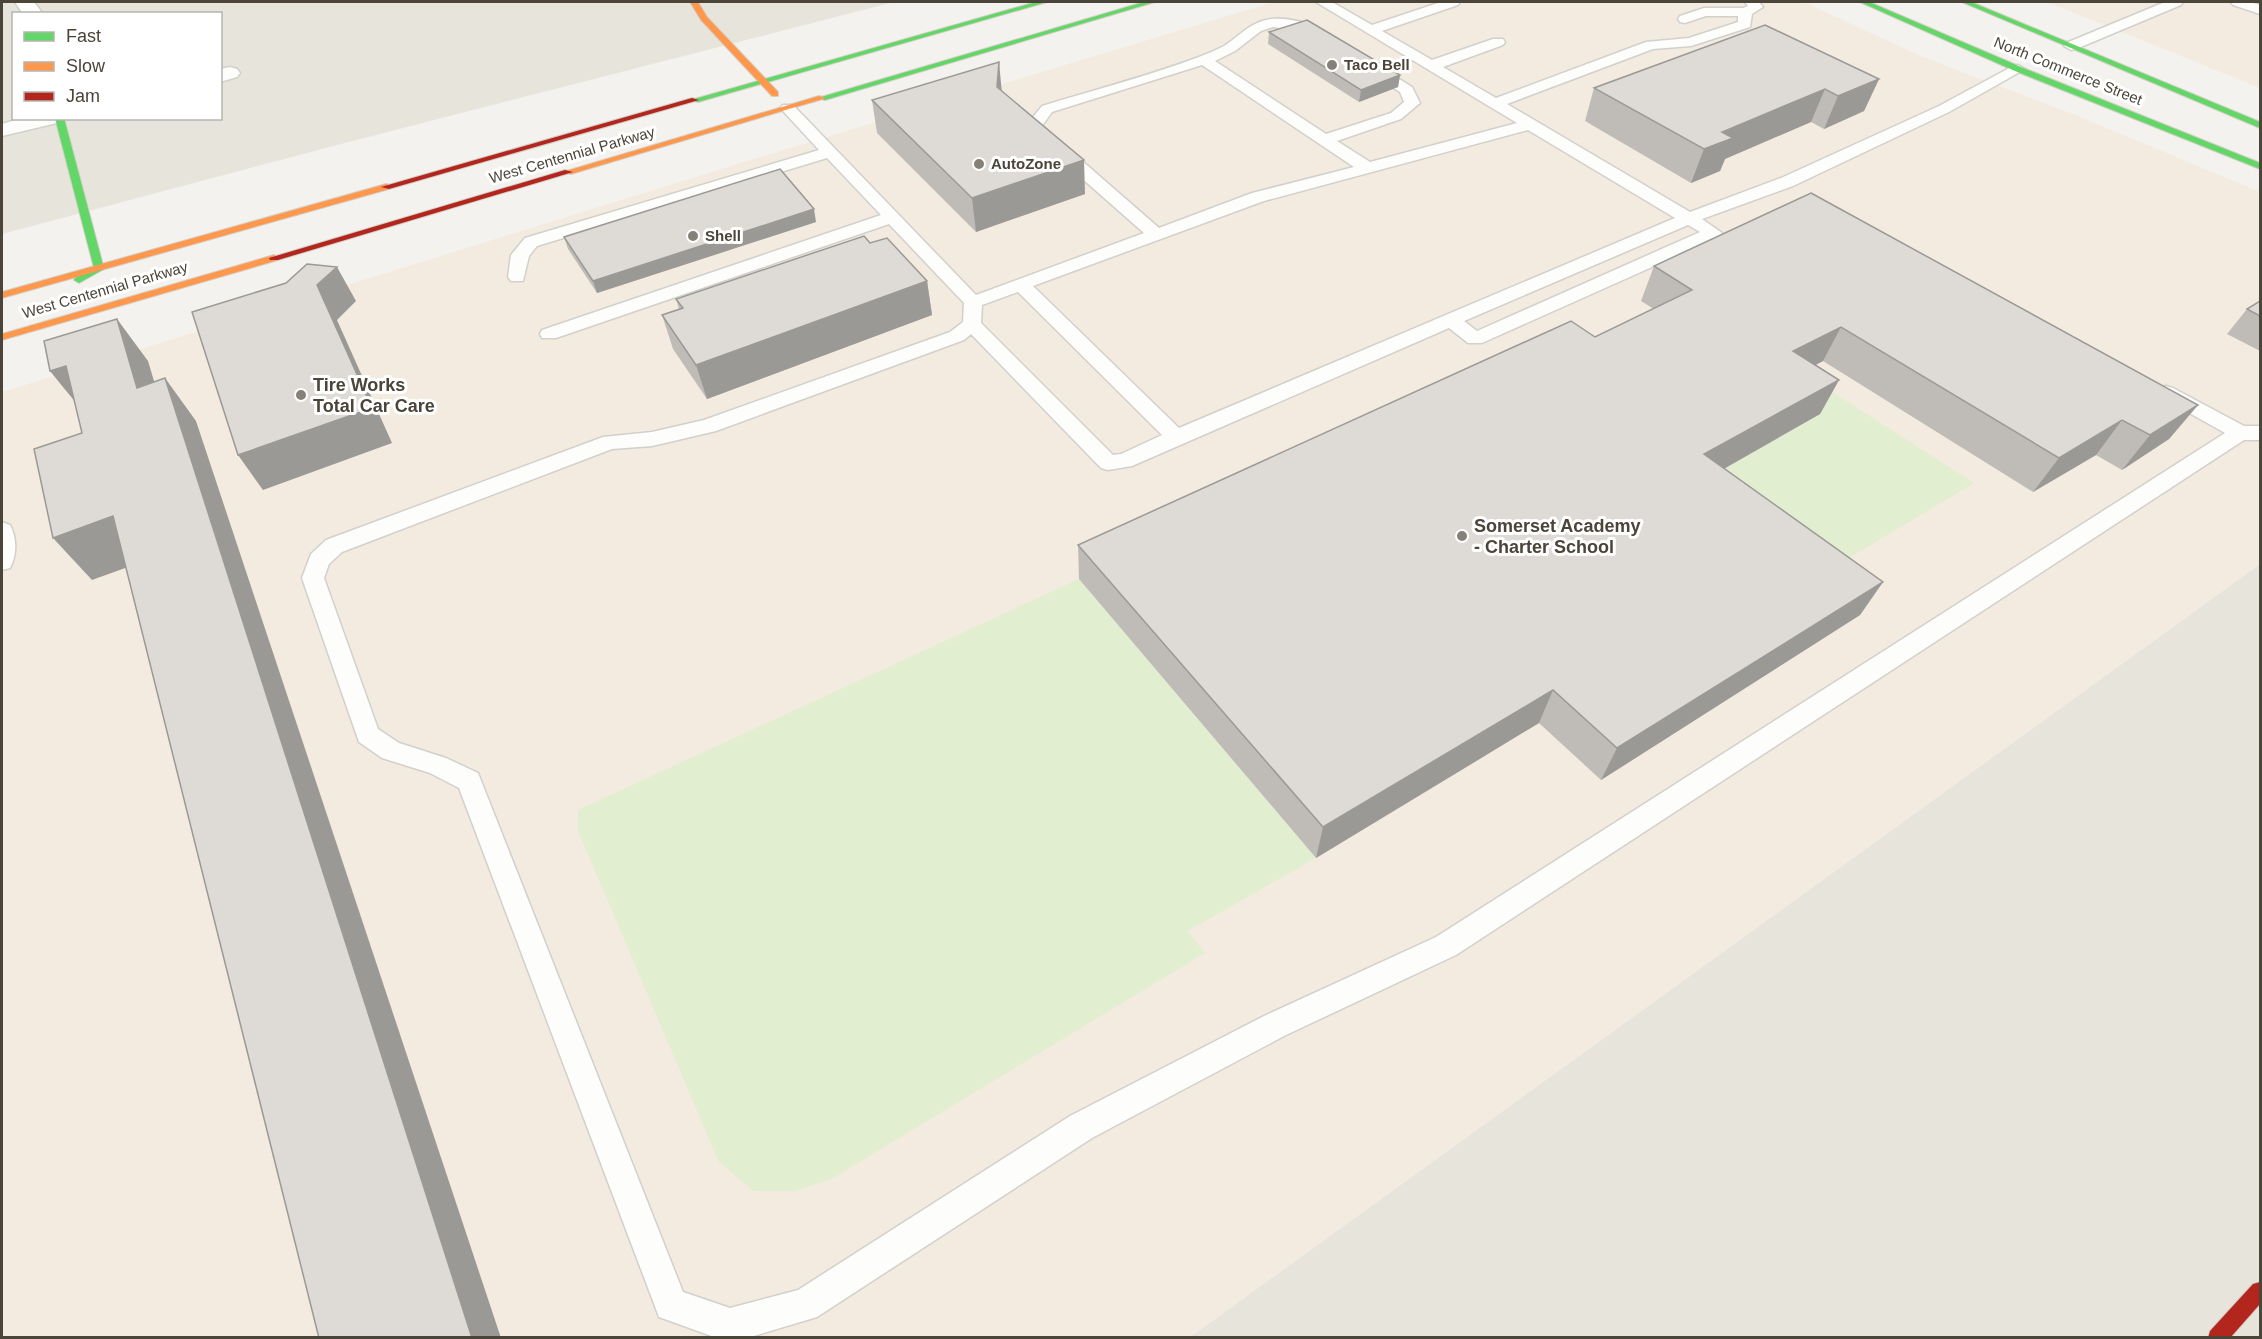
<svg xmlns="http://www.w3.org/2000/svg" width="2262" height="1339" viewBox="0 0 2262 1339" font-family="Arial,sans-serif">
  <rect width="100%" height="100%" fill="#f4f2ee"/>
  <!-- residential -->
  <g fill="#e7e4dc" fill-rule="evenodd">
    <path d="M2,2H894L341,144L2,234ZM14,14H220V118H14Z"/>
    <polygon points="2260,564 2260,1337 1190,1337"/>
  </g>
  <!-- commercial -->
  <g fill="#f3ebdf">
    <polygon points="1274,2 1804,2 1923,57 2083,118 2260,192 2260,564 1190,1337 2,1338 2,392 747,161"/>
    <polygon points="2047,2 2260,2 2260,88"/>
  </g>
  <!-- green -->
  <g fill="#e1eecf">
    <polygon points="1820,384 1974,483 1812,580 1688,489"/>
    <polygon points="1079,579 1316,858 1188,931 1205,953 833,1178 795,1191 754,1191 719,1162 578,831 578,810"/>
  </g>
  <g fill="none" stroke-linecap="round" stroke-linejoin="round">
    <defs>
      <g id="lane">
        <path d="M1316,2H1332L1372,25L1441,2H1460L1458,5L1382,31L1432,60L1493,39H1503L1505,42L1503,45L1443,67L1496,98L1646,42L1689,38L1738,22V16H1706L1685,23L1680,22L1678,19L1680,16L1704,8H1743L1748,6L1745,2H1759L1763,7L1752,14L1750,27L1691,46L1653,49L1507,104L1690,212L1781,178L1939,106L2013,66L2018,65L2025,69L1949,112L1793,186L1702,219L1722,233L1719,237L1482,343H1468L1449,328L1132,466L1108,470L1101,468L971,334L964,340L716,431L652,446L612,449L342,552L329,564L324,578L378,729L399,743L446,758L478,773L683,1292L730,1308L798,1290L1070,1116L1264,1016L1436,937L2225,433L2159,396L2156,392L2159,388L2166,386L2173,388L2244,426H2260V440H2244L1456,955L1284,1036L1092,1138L817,1317L747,1338H717L659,1317L459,788L430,773L382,758L359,742L302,578L311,554L326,540L603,437L652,432L704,420L950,332L963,322L964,303L889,224L556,338H542L540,334L542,330L881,215L827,158L537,246L529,256L523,281H511L508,277L511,255L525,238L819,150L783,111L780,108L783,105H793L976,295L1144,233L1027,130L1025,127L1042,106C1094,90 1148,76 1199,57C1207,54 1216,50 1224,46C1241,35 1250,22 1271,19C1288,17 1319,24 1330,38L1323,42L1294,30L1273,27L1261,31L1235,51L1215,61L1326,134L1391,113L1404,102L1400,92L1365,70L1363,67L1365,64H1375L1412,87L1420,103L1401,119L1337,141L1370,162L1517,123ZM1202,65L1354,167L1252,193L1159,228L1042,126L1052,112ZM1528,130L1675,218L1179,428L1033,286L1264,201ZM1688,225L1700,232L1477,331L1464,321ZM1018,292L1162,435L1121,454L1113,455L981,323L982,305Z"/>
        <polygon points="2165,2 2183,2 2181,5 2076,49 2071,50 2064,46 2066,43"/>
        <polygon points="2231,2 2250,2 2260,5 2260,14 2233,5"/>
        <path d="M2,522L10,525C17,538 17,555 10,568L2,570Z"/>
      </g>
      <g id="street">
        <polygon points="15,2 34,2 43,14 23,14"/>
        <polygon points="230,67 237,69 240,73 237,77 220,82 220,69"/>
        <polygon points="22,118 59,118 57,123 2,136 2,124"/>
      </g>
      <g id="fast">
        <polygon points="1036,2 1047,2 698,102 691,100"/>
        <polygon points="1144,2 1155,2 825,100 818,98"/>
        <polygon points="1860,2 1869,2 2021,67 2260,163 2260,169 2015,71"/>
        <polygon points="1962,2 1971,2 2260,122 2260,128"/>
        <polygon points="55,118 64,118 104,269 79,283 74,280 75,278 94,268"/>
      </g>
      <g id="slow">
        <polygon points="690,2 698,2 707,17 778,92 778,96 772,96 701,20"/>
        <polygon points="819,96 826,98 571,174 563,172"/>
        <polygon points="386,184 389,185 389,189 2,298 2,292"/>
        <polygon points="274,255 279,258 278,260 2,340 2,334"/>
      </g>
      <g id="jam">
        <polygon points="692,98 699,100 389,189 381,187"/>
        <polygon points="565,170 573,172 278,260 270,260 269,258"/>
        <polygon points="2260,1282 2260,1304 2230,1338 2208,1338 2210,1331 2253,1284"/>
      </g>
    </defs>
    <!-- lane casing -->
    <use href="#lane" stroke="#d2d0cb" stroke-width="3"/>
    <!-- street casing -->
    <use href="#street" stroke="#d2d0cb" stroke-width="3"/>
    <!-- fast casing -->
    <use href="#fast" stroke="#d3cfc5" stroke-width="2"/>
    <!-- slow casing -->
    <use href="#slow" stroke="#d3cfc5" stroke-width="2"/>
    <!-- jam casing -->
    <use href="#jam" stroke="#d3cfc5" stroke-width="2"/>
    <!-- lane -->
    <use href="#lane" fill="#fdfdfc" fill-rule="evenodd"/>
    <!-- street -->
    <use href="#street" fill="#fdfdfc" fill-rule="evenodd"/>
    <!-- fast -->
    <use href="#fast" fill="#63d668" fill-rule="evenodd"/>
    <!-- slow -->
    <use href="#slow" fill="#ff974d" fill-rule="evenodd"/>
    <!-- jam -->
    <use href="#jam" fill="#b3261e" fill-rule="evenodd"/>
  </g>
  <!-- wall -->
  <g fill="#bfbcb8">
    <polygon points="1269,32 1400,75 1398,87 1359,102 1268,44"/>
    <polygon points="1879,79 1864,111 1824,129 1811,122 1725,159 1720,171 1691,183 1585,121 1594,88"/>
    <polygon points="872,100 1085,194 976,232 877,133"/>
    <polygon points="816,222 597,293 568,249 564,237"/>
    <polygon points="870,243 927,281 932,315 707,399 673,349 662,315 679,309 676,299"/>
    <polygon points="1654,266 2198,405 2169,439 2122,470 2096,455 2033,492 1823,361 1815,365 1839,380 1820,414 1724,469 1883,582 1860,615 1601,780 1539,723 1316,858 1079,579 1078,545 1595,337 1654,309 1641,301"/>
    <polygon points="2260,301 2260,351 2227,334 2247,309"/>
  </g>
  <!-- shaded-wall -->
  <g fill="#9b9996">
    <polygon points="999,62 1002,94 997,87"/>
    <polygon points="1400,75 1398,87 1359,102 1361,90"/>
    <polygon points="1879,79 1864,111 1824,129 1838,96"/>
    <polygon points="1825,89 1811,122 1725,159 1720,171 1691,183 1704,149 1722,132"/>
    <polygon points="1084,160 1085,194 976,232 972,198"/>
    <polygon points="814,209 816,222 597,293 593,281"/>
    <polygon points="337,267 356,301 337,320 392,443 263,490 238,455 317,285"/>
    <polygon points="927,281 932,315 707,399 696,365"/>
    <polygon points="117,319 148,361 169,431 137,388"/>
    <polygon points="1841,327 1823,361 1776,386 1793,351"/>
    <polygon points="66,366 85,414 50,371"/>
    <polygon points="165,378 196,421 501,1338 472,1338"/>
    <polygon points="1839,380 1820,414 1688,489 1704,454"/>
    <polygon points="2198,405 2169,439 2122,470 2150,435"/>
    <polygon points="2122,420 2096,455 2033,492 2059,458"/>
    <polygon points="113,516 150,559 92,580 53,538"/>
    <polygon points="1883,582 1860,615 1601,780 1617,748"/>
    <polygon points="1553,690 1539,723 1316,858 1323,827"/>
  </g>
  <!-- building -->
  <g fill="#dedbd6" stroke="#9b9996" stroke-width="1.5">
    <polygon points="1307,20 1400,75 1361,90 1269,32"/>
    <polygon points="1765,25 1879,79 1838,96 1825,89 1722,132 1733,138 1704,149 1594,88"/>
    <polygon points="999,62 997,87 1084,160 972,198 872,100"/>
    <polygon points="780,169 814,209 593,281 564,237"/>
    <polygon points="1811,193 2198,405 2150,435 2122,420 2059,458 1841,327 1793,351 1839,380 1704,454 1883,582 1617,748 1553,690 1323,827 1078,545 1571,321 1595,337 1692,290 1654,266"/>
    <polygon points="864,236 870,243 887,238 927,281 696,365 662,315 683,308 676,299"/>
    <polygon points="307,264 337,267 317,285 372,408 238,455 192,312 286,283"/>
    <polygon points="2260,301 2260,316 2247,309"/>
    <polygon points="117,319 137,388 165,378 472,1338 319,1338 113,516 53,538 34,449 82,433 66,366 50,371 44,341"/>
  </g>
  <!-- markers -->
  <g fill="#868178" stroke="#fff" stroke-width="2">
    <circle cx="1332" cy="65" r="6"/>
    <circle cx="979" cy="164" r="6"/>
    <circle cx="693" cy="236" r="6"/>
    <circle cx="301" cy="395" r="6"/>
    <circle cx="1462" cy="536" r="6"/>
  </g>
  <g text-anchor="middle" stroke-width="6" stroke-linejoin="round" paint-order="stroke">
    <!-- far-poi labels -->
    <g font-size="15" font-weight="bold" fill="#4b4439" stroke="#fff" text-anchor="start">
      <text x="1344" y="70">Taco Bell</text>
      <text x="991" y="169">AutoZone</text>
      <text x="705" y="241">Shell</text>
    </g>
    <!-- far-street labels -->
    <g font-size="15" fill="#4b4439" stroke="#fff">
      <text transform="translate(2068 71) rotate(22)" y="5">North Commerce Street</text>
      <text transform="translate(572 155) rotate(-16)" y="5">West Centennial Parkway</text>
      <text transform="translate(105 290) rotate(-16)" y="5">West Centennial Parkway</text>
    </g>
    <!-- poi labels -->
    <g font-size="18" font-weight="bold" fill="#4b4439" stroke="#fff" text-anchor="start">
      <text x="313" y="391">Tire Works<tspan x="313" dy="21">Total Car Care</tspan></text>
      <text x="1474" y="532">Somerset Academy<tspan x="1474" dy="21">- Charter School</tspan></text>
    </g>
  </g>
  <!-- border -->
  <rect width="2262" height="1339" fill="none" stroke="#4b4439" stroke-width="6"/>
  <!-- legend -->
  <rect x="12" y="12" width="210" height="108" fill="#ffffff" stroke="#b7b4b0" stroke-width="1.5"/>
  <rect x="24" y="32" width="30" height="9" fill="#63d668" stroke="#b7b4b0" stroke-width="1.5"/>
  <text x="66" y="42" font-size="18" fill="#4b4439">Fast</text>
  <rect x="24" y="62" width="30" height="9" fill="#ff974d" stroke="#b7b4b0" stroke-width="1.5"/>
  <text x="66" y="72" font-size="18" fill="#4b4439">Slow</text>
  <rect x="24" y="92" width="30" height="9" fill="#b3261e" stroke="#b7b4b0" stroke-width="1.5"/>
  <text x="66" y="102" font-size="18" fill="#4b4439">Jam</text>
</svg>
